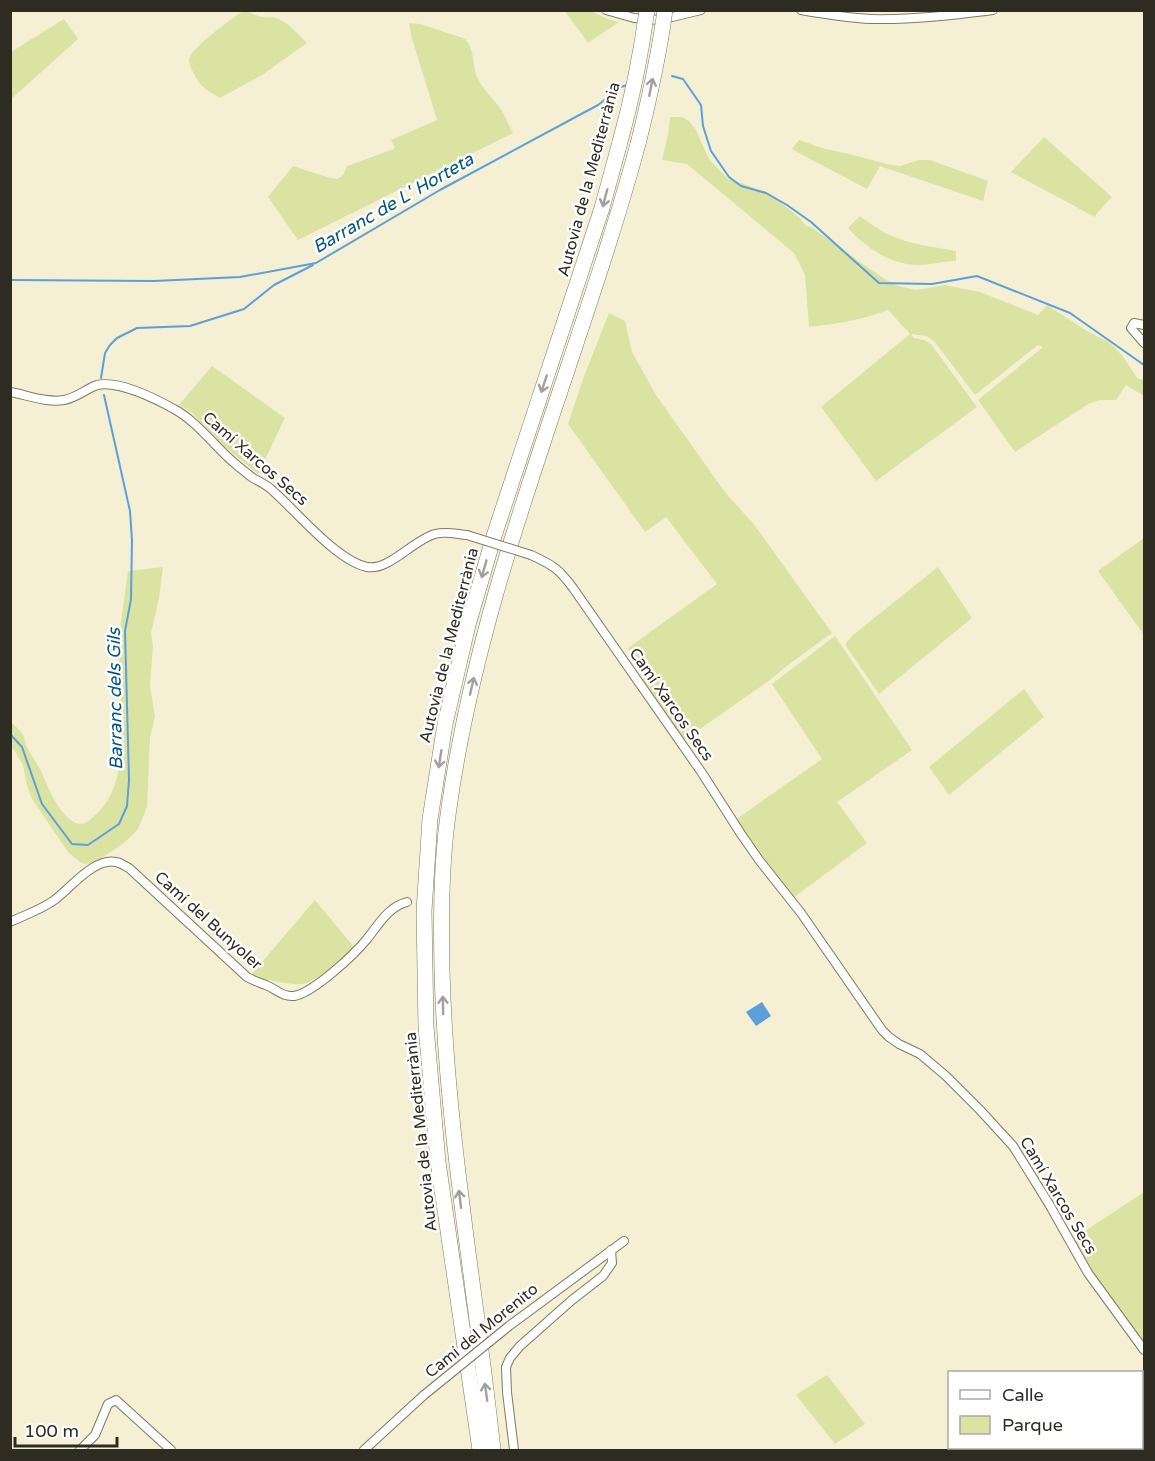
<svg xmlns="http://www.w3.org/2000/svg" width="1155" height="1461" viewBox="0 0 1155 1461" font-family="'Varela Round',sans-serif">
  <rect width="100%" height="100%" fill="#f5f0d3"/>
  <!-- green -->
  <g fill="#dbe3a3">
    <path d="M243,11C250,11 255,16 262,17C267,18 271,16 276,18C288,22 298,34 307,43L262,75L220,98C214,94 205,90 201,85C198,82 188,64 189,60C190,48 233,18 243,11Z"/>
    <polygon points="565,11 591,11 610,20 619,22 588,43"/>
    <polygon points="64,19 78,39 11,99 11,52"/>
    <path d="M409,23L420,24L463,38C475,46 472,64 477,77C483,90 494,99 502,111C506,118 509,126 513,133L298,240L268,197L293,166L327,177L337,179L343,175L347,166L394,149L395,147L391,140L437,120L411,35Z"/>
    <path d="M670,117H682L689,121L696,130L709,159L727,178L769,193L800,218L806,226L811,227L867,267L888,281L899,286L916,290L945,285L980,292L1038,315L1047,305L1087,331L1110,343L1122,355L1137,378L1144,380V396L1126,385L1116,400H1100L1088,404L1015,452L978,400L1043,347L1038,345L975,395L934,341L926,336L911,334L914,338L924,340L931,344L977,407L876,481L821,407L910,334L888,310C862,320 836,324 809,327L805,275L794,253L687,164L662,160L668,135Z"/>
    <polygon points="1044,137 1112,197 1097,213 1095,217 1011,172"/>
    <polygon points="799,140 822,148 849,154 891,165 900,166 919,160 930,160 988,181 983,201 880,166 867,189 797,152 792,149"/>
    <path d="M860,216C869,223 879,230 889,235C909,244 934,247 956,251V261C943,261 930,265 918,265C891,265 865,247 848,228Z"/>
    <polygon points="609,313 625,321 632,352 656,395 717,481 729,497 753,523 832,633 788,665 770,680 683,741 642,680 646,675 628,648 717,584 666,517 645,532 568,424 583,379"/>
    <polygon points="212,366 285,418 258,474 225,447 191,412 179,405"/>
    <polygon points="1144,538 1144,635 1098,571"/>
    <path d="M163,567L159,598L151,633L153,646L150,686L155,717L150,737L147,807L138,829L124,843L94,863L85,864L80,862L68,852L32,799L27,786L23,765L16,753L11,746L10,721C14,725 20,730 23,735C25,739 25,743 27,747C31,756 37,763 41,771C49,789 56,809 72,821C80,826 86,824 92,818C138,782 117,698 119,648C120,622 125,596 128,571Z"/>
    <polygon points="938,567 972,618 879,694 846,646 846,643 853,635"/>
    <polygon points="835,636 912,750 837,802 867,843 793,898 735,820 822,759 772,684"/>
    <polygon points="1024,689 1044,717 949,795 929,767"/>
    <path d="M315,900L354,947C340,959 321,980 303,984C295,985 287,983 279,982C270,980 260,979 251,975Z"/>
    <path d="M1144,1192V1343C1117,1312 1094,1275 1073,1239Z"/>
    <polygon points="827,1375 865,1424 835,1444 796,1395"/>
  </g>
  <!-- water -->
  <polygon fill="#5c9fd9" points="762,1002 771,1016 756,1026 746,1012"/>
  <g fill="none" stroke-linecap="round" stroke-linejoin="round">
    <!-- stream -->
    <g stroke="#5c9fd9" stroke-width="2">
      <polyline points="672,76 683,79 701,105 703,126 711,151 729,177 741,186 766,193 787,205 811,222 879,283 932,284 977,276 1070,313 1144,365"/>
      <polyline points="10,280 154,281 240,277 316,263 440,190 598,105 621,87 627,85"/>
      <polyline points="101,378 105,353 110,345 117,338 137,328 190,326 244,309 274,285 313,265"/>
      <polyline points="10,734 22,747 42,804 72,844 88,845 119,824 127,806 129,780 125,631 131,599 132,540 130,511 104,395"/>
    </g>
    <defs>
      <g id="minor">
        <polyline points="606,10 634,18 660,20 701,10"/>
        <path d="M801,10C824,14 848,18 871,19C912,20 953,15 993,10"/>
        <polyline points="1144,325 1134,323 1131,328 1144,343"/>
        <path d="M10,392C27,395 47,403 64,400C76,398 86,389 97,385C118,380 156,399 174,409C195,420 214,445 232,461C239,467 246,473 253,478C260,482 267,485 272,490C296,511 337,561 367,567C389,571 413,540 435,534C446,531 456,534 467,535"/>
        <path d="M531,555C553,565 559,569 573,588L702,773L741,834L759,860L801,913L882,1030L889,1037L899,1044L920,1054L946,1076L980,1110L1013,1146L1049,1204L1088,1273L1144,1350"/>
        <path d="M10,922C25,915 40,910 53,901C70,889 94,857 116,862C121,863 125,866 129,868L247,977C254,981 261,983 268,986C277,990 283,997 294,996C313,993 354,955 367,939C379,924 388,907 407,902"/>
        <polyline points="509,1326 624,1241"/>
        <polyline points="80,1450 95,1435 108,1404 116,1400 171,1450"/>
        <polyline points="364,1450 424,1395 445,1378"/>
        <polyline points="514,1450 507,1392 506,1367 510,1358 520,1346 572,1300 603,1276 612,1263 611,1250"/>
      </g>
      <g id="motorway">
        <polyline points="480,1450 438,1162 426,1027 424,911 430,819 445,724 468,625 494,536 602,208 620,142"/>
        <path d="M493,1450C476,1290 446,1131 442,970C441,918 441,866 448,815C479,583 577,368 638,144"/>
      </g>
    </defs>
    <!-- minor casing -->
    <use href="#minor" stroke="#7e7a60" stroke-width="10"/>
    <!-- motorway casing -->
    <use href="#motorway" stroke="#7e7a60" stroke-width="16"/>
    <!-- minor -->
    <use href="#minor" stroke="#fff" stroke-width="8"/>
    <!-- motorway -->
    <use href="#motorway" stroke="#fff" stroke-width="15"/>
    <defs>
      <g id="minor-bridge">
        <polyline points="467,535 531,555"/>
        <polyline points="445,1378 509,1326"/>
      </g>
      <g id="motorway-bridge">
        <path d="M620,142C632,99 641,54 647,10"/>
        <path d="M638,144C649,100 659,55 665,10"/>
      </g>
    </defs>
    <!-- minor-bridge casing -->
    <use href="#minor-bridge" stroke="#7e7a60" stroke-width="10" stroke-linecap="butt"/>
    <!-- motorway-bridge casing -->
    <use href="#motorway-bridge" stroke="#7e7a60" stroke-width="16" stroke-linecap="butt"/>
    <!-- minor-bridge -->
    <use href="#minor-bridge" stroke="#fff" stroke-width="8"/>
    <!-- motorway-bridge -->
    <use href="#motorway-bridge" stroke="#fff" stroke-width="15"/>
  </g>
  <!-- one-way arrows -->
  <defs><path id="oneway-shaft" d="M-6 0H5M1.5-3L5.5 0L1.5 3" fill="none" stroke-width="1.6" stroke-linecap="round" stroke-linejoin="round" transform="scale(1.5)"/></defs>
  <g stroke="#a1a09b">
    <use href="#oneway-shaft" transform="translate(651 87) rotate(-79)"/>
    <use href="#oneway-shaft" transform="translate(605 198) rotate(105)"/>
    <use href="#oneway-shaft" transform="translate(544 384) rotate(108)"/>
    <use href="#oneway-shaft" transform="translate(484 569) rotate(106)"/>
    <use href="#oneway-shaft" transform="translate(472 686) rotate(-77)"/>
    <use href="#oneway-shaft" transform="translate(440 759) rotate(99)"/>
    <use href="#oneway-shaft" transform="translate(443 1005) rotate(-91)"/>
    <use href="#oneway-shaft" transform="translate(460 1199) rotate(-97)"/>
    <use href="#oneway-shaft" transform="translate(486 1392) rotate(-98)"/>
  </g>
  <g text-anchor="middle" stroke-width="5" stroke-linejoin="round" paint-order="stroke">
    <!-- street labels -->
    <g font-size="16" fill="#2e2c21" stroke="#fff">
      <text transform="translate(588 179) rotate(-75)" y="6">Autovia de la Mediterrània</text>
      <text transform="translate(256 458) rotate(41)" y="6">Camí Xarcos Secs</text>
      <text transform="translate(448 645) rotate(-76)" y="6">Autovia de la Mediterrània</text>
      <text transform="translate(672 704) rotate(55)" y="6">Camí Xarcos Secs</text>
      <text transform="translate(209 920) rotate(42)" y="6">Camí del Bunyoler</text>
      <text transform="translate(420 1132) rotate(-96)" y="6">Autovia de la Mediterrània</text>
      <text transform="translate(1059 1195) rotate(59)" y="6">Camí Xarcos Secs</text>
      <text transform="translate(481 1330) rotate(-39)" y="6">Camí del Morenito</text>
    </g>
    <!-- water labels -->
    <g font-size="18" font-style="italic" fill="#01548a" stroke="#fff">
      <text transform="translate(393 203) rotate(-30)" y="6">Barranc de L' Horteta</text>
      <text transform="translate(115 699) rotate(-91)" y="6">Barranc dels Gils</text>
    </g>
  </g>
  <!-- border -->
  <rect width="1155" height="1461" fill="none" stroke="#2e2c21" stroke-width="24"/>
  <!-- legend -->
  <rect x="948" y="1371" width="195" height="78" fill="#ffffff" stroke="#ababa6" stroke-width="1.5"/>
  <rect x="960" y="1390" width="30" height="9" fill="#ffffff" stroke="#ababa6" stroke-width="1.5"/>
  <text x="1002" y="1401" font-size="18" fill="#2e2c21">Calle</text>
  <rect x="960" y="1416" width="30" height="18" fill="#dbe3a3" stroke="#ababa6" stroke-width="1.5"/>
  <text x="1002" y="1431" font-size="18" fill="#2e2c21">Parque</text>
  <!-- scale -->
  <path d="M15 1437v9h102v-9" fill="none" stroke="#2e2c21" stroke-width="3"/>
  <text x="24" y="1437" font-size="18" fill="#2e2c21" stroke="#ffffff" stroke-width="4.5" paint-order="stroke">100 m</text>
</svg>
